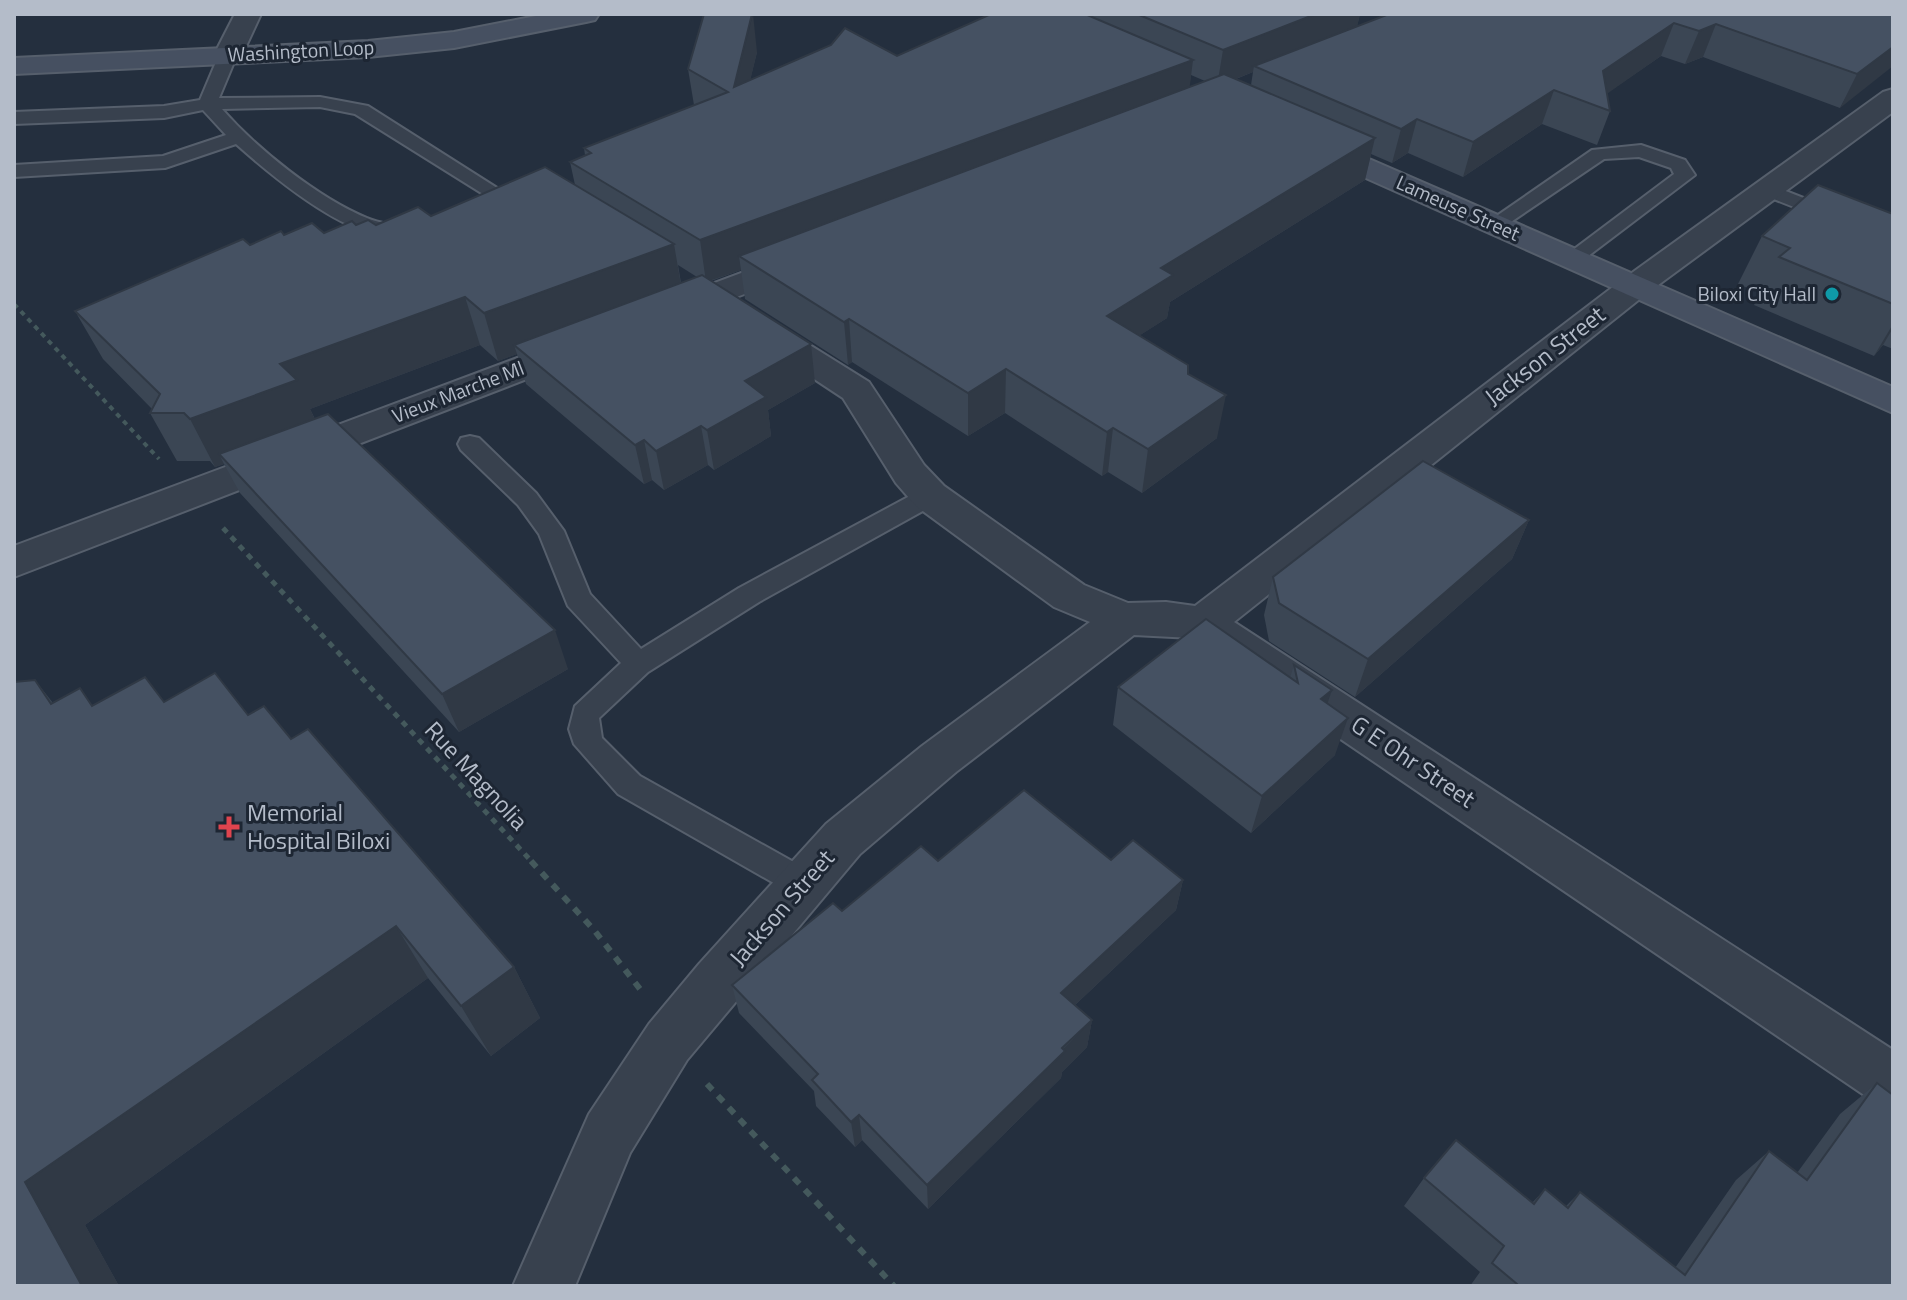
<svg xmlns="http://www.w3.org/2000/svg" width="1907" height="1300" viewBox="0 0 1907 1300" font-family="'Titillium Web',sans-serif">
  <rect width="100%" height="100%" fill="#242f3e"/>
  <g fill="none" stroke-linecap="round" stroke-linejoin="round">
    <defs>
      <g id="lane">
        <path d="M228,50L237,55L219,98L320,97L368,106L516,200L506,206L499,204L355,114L320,107L222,109C256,148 318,198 367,218C378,223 391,224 403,227L406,231L403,235C355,247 271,175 236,144L165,168L14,177V165L163,156L226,135L203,110L164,118L14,124V112L164,106L200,100L219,55Z"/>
        <polygon points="1641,145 1685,160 1695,175 1579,263 1565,263 1561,259 1674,174 1671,168 1639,157 1604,159 1502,228 1488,228 1485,224 1592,150"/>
        <polygon points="1768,184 1893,233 1893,246 1761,194 1758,190 1761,186"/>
        <polygon points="470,436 479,438 536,493 564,531 590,594 641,649 739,588 921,490 930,487 939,490 943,496 939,502 759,602 648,672 599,718 602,738 640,776 815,874 820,884 815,894 804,898 793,894 618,794 574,744 569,729 575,706 621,663 568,606 539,534 518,505 461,450 458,444 461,438"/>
      </g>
      <g id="street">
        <polygon points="235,14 261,14 242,55 238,61 228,63 218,61 214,55"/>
        <polygon points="1893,89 1893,112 1646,294 1234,622 1893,1050 1893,1109 1873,1101 1192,638 1134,635 956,772 860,854 687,1060 630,1153 575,1286 513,1286 589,1114 649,1024 699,964 826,824 922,746 1090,622 1054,607 916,506 896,483 843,398 752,338 746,331 752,324 764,320 776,324 869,382 924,465 944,486 1084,585 1128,603 1166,602 1195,606 1622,280 1883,92"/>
        <polygon points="800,251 812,254 817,261 812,268 682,318 670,321 658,318 653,311 658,304"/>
        <polygon points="576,336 589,339 594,347 589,355 14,577 14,546"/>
      </g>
      <g id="secondary">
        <polygon points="546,14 599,14 595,20 586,22 454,48 368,57 14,74 14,58 368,41 454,32"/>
        <polygon points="1314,135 1893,387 1893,413 1303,150 1299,144 1303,138"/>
      </g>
    </defs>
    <!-- lane casing -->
    <use href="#lane" stroke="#565f6c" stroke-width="4"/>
    <!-- street casing -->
    <use href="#street" stroke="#565f6c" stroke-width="4"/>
    <!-- secondary casing -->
    <use href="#secondary" stroke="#565f6c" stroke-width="4"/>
    <!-- path-far2 -->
    <polyline stroke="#44595c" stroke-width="4" stroke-dasharray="5 5" stroke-linecap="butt" points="14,304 159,459"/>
    <!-- path-far1 -->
    <polyline stroke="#44595c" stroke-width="5" stroke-dasharray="6 6" stroke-linecap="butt" points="223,528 533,863"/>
    <!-- path -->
    <g stroke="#44595c" stroke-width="6" stroke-dasharray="8 8" stroke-linecap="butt">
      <polyline points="531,861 594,930 640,989"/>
      <polyline points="707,1084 894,1286"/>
    </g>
    <!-- lane -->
    <use href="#lane" fill="#38414e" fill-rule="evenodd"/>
    <!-- street -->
    <use href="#street" fill="#38414e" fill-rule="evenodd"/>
    <!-- secondary -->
    <use href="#secondary" fill="#465061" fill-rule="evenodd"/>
  </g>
  <!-- wall -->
  <g fill="#3b4654" fill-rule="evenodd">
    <path d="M991,14H1360L1357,26L1406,15L1893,14L1840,108L1703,57L1685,64L1661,56L1607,93L1610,111L1597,145L1542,124L1463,177L1408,153L1392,163L1371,154L1365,180L1170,302L1167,318L1140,335L1188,374L1217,438L1142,493L1108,472L1102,476L1005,413L968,436L852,362L848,365L745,299L741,270L711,281L815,383L768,410L771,436L714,470L708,465L664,490L652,480L644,484L526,384L517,354L498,361L480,345L310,409L315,419L568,669L459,732L240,493L224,464L215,467L210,461H177L150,413L152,409L103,359L75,311L250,245L284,235L324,233L356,225H376L431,216L575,185L570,162L585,155L584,148L694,105L688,69L757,52L750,80L897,56ZM1253,72L1251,85L1236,79ZM1191,75L1205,81L1189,87ZM678,265L697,277L681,283Z"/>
    <polygon points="1893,214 1893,349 1883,345 1874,356 1754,305 1760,293 1738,284 1762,236"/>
    <polygon points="1529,520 1512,559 1355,697 1269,641 1264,615 1273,577"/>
    <polygon points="1294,665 1332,690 1327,703 1335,755 1251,833 1113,725 1118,687 1290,678"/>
    <polygon points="35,680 53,703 93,706 164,702 248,715 291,739 514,967 540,1018 491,1056 428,978 85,1225 119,1286 14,1286"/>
    <polygon points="1111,860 1183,880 1176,910 1075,1005 1092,1020 1087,1047 1062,1072 1061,1078 928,1209 862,1140 855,1147 816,1106 814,1091 739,1013 732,985 842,911"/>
    <polygon points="1877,1083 1893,1286 1470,1286 1480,1272 1404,1206 1424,1178 1532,1203 1545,1189 1566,1206 1580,1192 1675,1268 1736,1180 1769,1151 1797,1173 1840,1114"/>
  </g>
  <!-- shaded-wall -->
  <g fill="#303945">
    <polygon points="753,14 757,52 739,127 734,87"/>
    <polygon points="1316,14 1360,14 1356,31 1254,66 1253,72 1217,86 1223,50"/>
    <polygon points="1674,23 1661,56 1591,105 1603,71"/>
    <polygon points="1716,24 1703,57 1685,64 1699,31"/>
    <polygon points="1893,47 1893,66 1840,108 1857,74"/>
    <polygon points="1193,60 1188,101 739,256 741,270 706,282 700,240"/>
    <polygon points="1554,90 1542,124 1463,177 1473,142"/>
    <polygon points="1417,119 1408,153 1392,163 1401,129"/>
    <polygon points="1375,138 1365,180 1170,302 1167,318 1103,359 1107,316 1161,268"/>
    <polygon points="674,244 682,291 514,345 517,354 498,361 484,313"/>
    <polygon points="465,297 480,345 310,409 319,428 219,454 224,464 215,467 190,419 280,364"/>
    <polygon points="849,319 852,362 848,365 844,322"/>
    <polygon points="1893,324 1893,328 1883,345 1874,356"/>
    <polygon points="811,344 815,383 768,410 771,436 714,470 707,430 745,381"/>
    <polygon points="1006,369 1005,413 968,436 968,393"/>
    <polygon points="1226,395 1217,438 1142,493 1148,449"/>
    <polygon points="701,426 708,465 664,490 656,451"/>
    <polygon points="1113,428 1108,472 1102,476 1107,432"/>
    <polygon points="644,440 652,480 644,484 635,445"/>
    <polygon points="1529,520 1512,559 1355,697 1368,659"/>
    <polygon points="555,630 568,669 459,732 442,694"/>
    <polygon points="1332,690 1319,728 1321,699"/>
    <polygon points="1348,718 1335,755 1251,833 1262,796"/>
    <polygon points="1183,880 1176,910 1058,1021 1061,993"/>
    <polygon points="396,926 428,978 85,1225 119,1286 82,1286 25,1182"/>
    <polygon points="514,967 540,1018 491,1056 461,1006"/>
    <polygon points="1092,1020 1087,1047 1062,1072 1061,1078 928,1209 927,1185"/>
    <polygon points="859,1115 862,1140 855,1147 851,1122"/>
  </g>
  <!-- building -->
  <g fill="#455162" stroke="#303945" stroke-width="2">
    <polygon points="704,14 752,14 734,87 831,45 845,28 897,56 991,14 1085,14 1193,60 700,240 570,162 591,153 584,148 728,92 688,69"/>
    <polygon points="1137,14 1316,14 1223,50"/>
    <polygon points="1389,14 1406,15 1409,14 1892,14 1893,47 1857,74 1716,24 1699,31 1674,23 1603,71 1610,111 1554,90 1473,142 1417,119 1401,129 1254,66"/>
    <polygon points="1224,74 1375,138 1161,268 1173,275 1107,316 1188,365 1188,374 1226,395 1148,449 1113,428 1107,432 1006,369 968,393 849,319 844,322 739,256"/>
    <polygon points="545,167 674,244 484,313 465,297 280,364 297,380 190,419 184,413 150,413 160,394 75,311 243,239 250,245 281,231 284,235 312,223 324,233 352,221 356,225 368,220 376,225 418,207 431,216"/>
    <polygon points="1818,185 1893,214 1893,304 1779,257 1790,248 1762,236"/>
    <polygon points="702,275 811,344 745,381 766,397 707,430 701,426 656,451 644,440 635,445 514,345"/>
    <polygon points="328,414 555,630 442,694 219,454"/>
    <polygon points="1423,461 1529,520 1368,659 1279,603 1273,577"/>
    <polygon points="1206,619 1298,683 1294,665 1332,690 1321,699 1348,718 1262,796 1118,687"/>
    <polygon points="215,673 248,715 264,706 291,739 308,729 514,967 461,1006 396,926 25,1182 82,1286 14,1286 14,682 35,680 51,704 80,688 92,706 145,677 164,702"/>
    <polygon points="1024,790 1111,860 1133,840 1183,880 1061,993 1092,1020 1062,1048 1065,1051 927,1185 859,1115 851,1122 812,1080 818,1074 732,985 833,903 842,911 921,846 938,861"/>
    <polygon points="1877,1083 1893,1095 1893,1286 1516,1286 1517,1284 1492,1263 1504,1246 1424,1178 1456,1140 1534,1204 1545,1189 1568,1208 1580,1192 1685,1275 1769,1151 1807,1180"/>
  </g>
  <!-- markers -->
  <circle fill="#0f9aa8" stroke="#1d2633" stroke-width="3" cx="1832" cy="294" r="8"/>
  <path fill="#e0444e" stroke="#1d2633" stroke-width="3" d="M225 815h8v8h8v8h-8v8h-8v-8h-8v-8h8z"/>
  <g text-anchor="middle" stroke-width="6" stroke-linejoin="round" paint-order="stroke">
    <!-- far-street labels -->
    <g font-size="20" fill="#b4bcc9" stroke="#1d2633">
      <text transform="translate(301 51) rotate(-3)" y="7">Washington Loop</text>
      <text transform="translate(1458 208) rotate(24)" y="7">Lameuse Street</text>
      <text transform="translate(458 392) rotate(-21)" y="7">Vieux Marche Ml</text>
    </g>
    <!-- far-poi labels -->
    <g font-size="20" fill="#b4bcc9" stroke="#1d2633" text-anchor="end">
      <text x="1816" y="301">Biloxi City Hall</text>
    </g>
    <!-- street labels -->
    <g font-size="24" fill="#b4bcc9" stroke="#1d2633">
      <text transform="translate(1545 356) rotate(-38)" y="8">Jackson Street</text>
      <text transform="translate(1413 762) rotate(34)" y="8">G E Ohr Street</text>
      <text transform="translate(476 776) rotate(47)" y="8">Rue Magnolia</text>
      <text transform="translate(782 908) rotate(-49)" y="8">Jackson Street</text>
    </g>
    <!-- poi labels -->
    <g font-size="24" fill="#b4bcc9" stroke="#1d2633" text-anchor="start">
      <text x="247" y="821">Memorial<tspan x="247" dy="28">Hospital Biloxi</tspan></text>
    </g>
  </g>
  <!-- border -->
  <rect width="1907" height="1300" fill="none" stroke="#b4bcc9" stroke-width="32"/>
</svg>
